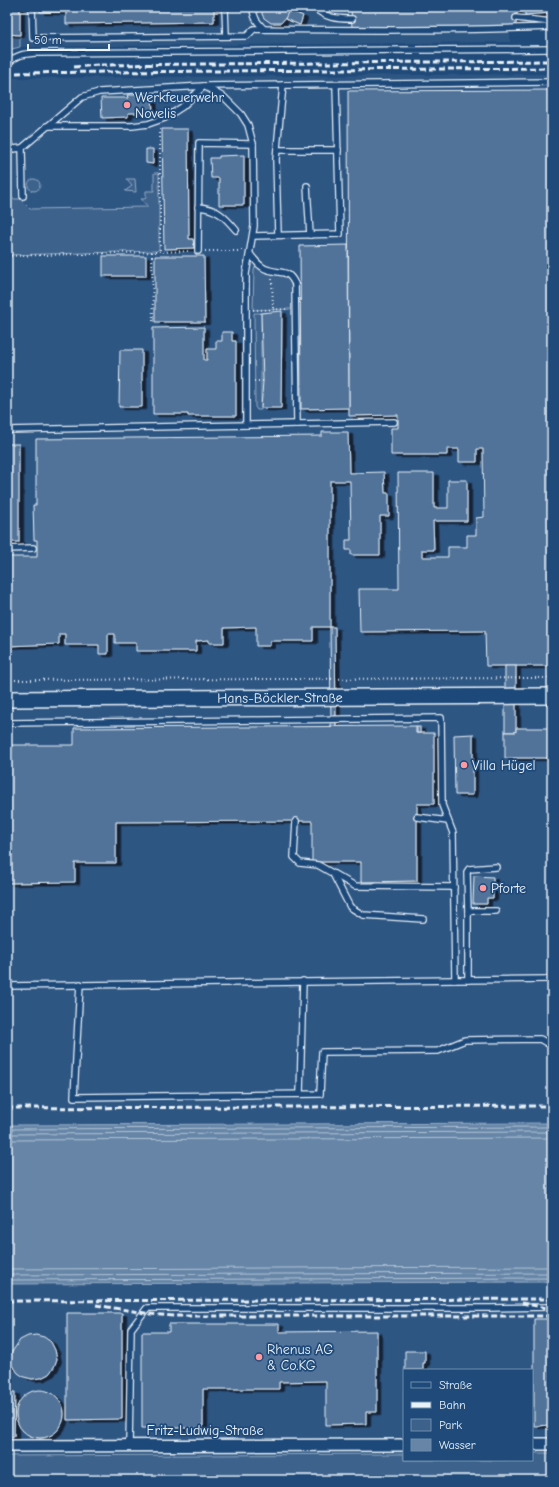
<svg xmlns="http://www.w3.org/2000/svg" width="559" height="1487" viewBox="0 0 559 1487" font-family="'Comic Neue',sans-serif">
  <defs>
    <filter id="shadow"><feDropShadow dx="4.5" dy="2.5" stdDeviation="0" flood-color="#0009"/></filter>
  </defs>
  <rect width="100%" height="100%" fill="#1f4a7a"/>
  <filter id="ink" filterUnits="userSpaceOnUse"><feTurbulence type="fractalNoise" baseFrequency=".025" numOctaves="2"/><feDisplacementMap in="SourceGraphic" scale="8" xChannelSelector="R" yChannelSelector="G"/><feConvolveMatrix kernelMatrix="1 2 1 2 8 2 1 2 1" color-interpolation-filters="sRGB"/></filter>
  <g filter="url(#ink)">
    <!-- built -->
    <g fill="#2e5683">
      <polygon points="7,7 552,7 552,31 510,32 510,42 20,47 20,35 7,34"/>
      <polygon points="552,74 552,1123 7,1125 7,82 11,78"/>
      <polygon points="552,1282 552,1453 532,1453 532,1370 404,1370 404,1454 7,1456 7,1284"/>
    </g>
    <!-- green -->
    <g fill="#3c628c" stroke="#92aac2">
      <polygon points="7,34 20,35 20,47 12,49 7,52"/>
      <polygon points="154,173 159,173 159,249 157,251 7,255 7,199 20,199 30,209 148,207 141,199 144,199 146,198 146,191 154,191"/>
      <circle cx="34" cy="185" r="6"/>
      <polygon points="126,179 135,179 136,192 125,191 132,186"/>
      <path d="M256,265C266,273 267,272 279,274C295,276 292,297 292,309L253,310L254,270Z"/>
      <polygon points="254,313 261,313 261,410 257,410 255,407"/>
      <polygon points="532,1453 552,1453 552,1480 7,1480 7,1456 404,1454 404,1460 532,1460"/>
    </g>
    <!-- water -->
    <polygon fill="#6685a7" stroke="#9ab0c7" points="552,1123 552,1282 7,1284 7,1125"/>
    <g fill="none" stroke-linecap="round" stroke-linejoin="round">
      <!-- shore -->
      <g stroke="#b4c6d8" stroke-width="1">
        <polyline points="7,1129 552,1127"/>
        <polyline points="7,1134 552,1132"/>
        <polyline points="7,1140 552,1138"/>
        <polyline points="7,1269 552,1267"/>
        <polyline points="7,1275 552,1273"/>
        <polyline points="7,1280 552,1278"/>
      </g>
    </g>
    <!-- building -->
    <g fill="#517399" stroke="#e8f1f8" filter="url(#shadow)">
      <polygon points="7,7 20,7 20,35 7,34"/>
      <polygon points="40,7 214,7 214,22 66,24 66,12 40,12"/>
      <polygon points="262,7 288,7 289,12 287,16 281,23 271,23 264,18 262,14"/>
      <polygon points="351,7 517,7 518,13 516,13 516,27 352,28"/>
      <polygon points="525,7 552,7 552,13 525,15"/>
      <polygon points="289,10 303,16 300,25 285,19"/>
      <polygon points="552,90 552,666 486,666 485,631 360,632 359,589 399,589 398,473 434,473 434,508 448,508 448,480 467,480 467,521 433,521 434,550 422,550 422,557 448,557 448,547 467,547 467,535 476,535 476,518 484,517 483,449 477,449 477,462 459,462 459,449 447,449 447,455 391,455 391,428 398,428 398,415 349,416 348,91"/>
      <polygon points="127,95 152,95 153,113 128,113 128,117 102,118 101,98 128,98"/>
      <polygon points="162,129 188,129 189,239 193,239 194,248 164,249"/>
      <polygon points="146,149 153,149 153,164 146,163"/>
      <polygon points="244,155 244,205 219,205 219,178 211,178 210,158 219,158 219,156"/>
      <polygon points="348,245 349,408 301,409 300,246"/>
      <rect x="103" y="256" width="43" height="20"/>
      <polygon points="155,256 204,256 205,322 155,322"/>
      <polygon points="282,311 281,408 261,408 263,381 261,313"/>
      <polygon points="204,327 204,360 207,360 207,349 216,349 216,341 222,341 222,332 232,332 232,341 236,341 236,416 188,416 188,414 153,414 153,328"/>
      <polygon points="120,350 142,350 142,407 119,407"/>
      <polygon points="322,432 348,432 349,473 384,472 385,493 389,493 389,516 380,516 380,555 351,555 351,550 346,550 346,540 351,540 350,481 330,481 330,627 313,627 313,641 270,641 270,646 256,646 256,627 224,628 224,643 209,643 209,640 196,641 196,651 136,651 136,643 115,643 115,634 108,634 108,654 99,654 99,645 65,645 65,634 59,634 59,644 7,646 7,557 37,557 37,540 34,540 33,505 36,505 36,439 322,436"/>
      <rect x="7" y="444" width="12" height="98"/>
      <polygon points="330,627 335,627 336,726 331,726"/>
      <rect x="505" y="666" width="11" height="66"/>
      <polygon points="416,726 416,733 434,733 434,804 417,804 417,881 361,882 361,862 312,862 312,821 296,821 116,822 116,863 75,863 75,882 7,883 7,745 74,745 74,728"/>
      <rect x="417" y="727" width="3" height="6"/>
      <polygon points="516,728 552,728 552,758 505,758 505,732 516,732"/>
      <polygon points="473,734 473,795 455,795 454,735"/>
      <polygon points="474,876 493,877 493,898 487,898 487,904 473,904"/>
      <polygon points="67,1313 122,1313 122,1419 67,1420"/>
      <polygon points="534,1319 552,1319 552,1425 534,1426"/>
      <polygon points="169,1324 279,1324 279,1332 377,1331 377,1412 366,1412 366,1424 326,1425 326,1381 279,1382 279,1389 203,1389 203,1428 142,1428 142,1332 169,1332"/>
      <polygon points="36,1335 44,1337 51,1342 55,1350 57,1359 54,1367 49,1374 41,1378 32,1379 24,1377 18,1373 14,1367 7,1368 7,1353 12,1352 20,1340 28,1336"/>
      <polygon points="405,1351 425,1351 425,1363 423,1363 423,1370 405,1370"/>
      <circle cx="40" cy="1414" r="24"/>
      <polygon points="7,1392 15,1392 14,1437 7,1437"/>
    </g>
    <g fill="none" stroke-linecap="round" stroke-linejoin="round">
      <defs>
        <g id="lane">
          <path d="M32,7L33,38L247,36L254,29C353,30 453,31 552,27"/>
          <polyline points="225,7 226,36"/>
          <path d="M253,7C253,17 257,22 264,29"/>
          <path d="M313,7C327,18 335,19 352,19"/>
          <polyline points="516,18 552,22"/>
          <path d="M7,64C16,55 23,54 35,53L552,49"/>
          <polyline points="47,126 132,126 148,124 165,118 182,107 204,86 225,98 241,114 248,125 253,144 254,226 246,274 246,425"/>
          <polyline points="7,141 13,149 22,148 82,97 99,92 204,86 552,82"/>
          <polyline points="22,148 23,196"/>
          <polyline points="277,150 338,150"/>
          <polyline points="307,186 310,235"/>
          <path d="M198,207C217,208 225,217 236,230"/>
          <polyline points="278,235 276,159 283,85"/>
          <polyline points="253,236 340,234 336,85"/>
          <polyline points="198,251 199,143 253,144"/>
          <path d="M250,254C255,260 260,268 269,270C282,274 288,269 295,284L297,424"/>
          <polyline points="7,430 394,422"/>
          <polyline points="7,549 33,548"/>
          <polyline points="7,723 441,718 442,805 453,833 455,980 552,979"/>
          <polyline points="417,817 448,821"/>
          <polyline points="296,821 294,857 300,863 318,865 355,886 454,887"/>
          <polyline points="333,874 350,907 363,915 423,919"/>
          <polyline points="468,913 467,872 469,869 496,867"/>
          <polyline points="468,980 468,913 472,911 496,911"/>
          <polyline points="80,984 74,1097 320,1094 322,1052 438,1051 465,1040 540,1039 552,1046"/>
          <polyline points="7,986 455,980"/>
          <polyline points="300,1094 303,981"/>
          <polyline points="129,1445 131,1329 147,1308 490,1308 552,1307"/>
        </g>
        <g id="street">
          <polyline points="532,1444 552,1444"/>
          <polyline points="7,1446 404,1445"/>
        </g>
        <g id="secondary">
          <path id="s1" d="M7,699L552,696"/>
        </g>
      </defs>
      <!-- lane casing -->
      <use href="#lane" stroke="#e8f1f8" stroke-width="8"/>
      <!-- street casing -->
      <use href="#street" stroke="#e8f1f8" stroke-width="14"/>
      <!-- secondary casing -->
      <use href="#secondary" stroke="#e8f1f8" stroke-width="18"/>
      <!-- path -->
      <g stroke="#e8f1f8" stroke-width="2" stroke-dasharray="1 3" stroke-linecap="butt">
        <polyline points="160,129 160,252"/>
        <polyline points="205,251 243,251"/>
        <polyline points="152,252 153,324"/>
        <polyline points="7,256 191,251"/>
        <polyline points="272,279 273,309"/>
        <polyline points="253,310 288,309"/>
        <polyline points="254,381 263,381"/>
        <polyline points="7,680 552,678"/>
      </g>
      <!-- lane -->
      <use href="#lane" stroke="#1f4a7a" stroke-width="5.5"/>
      <!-- street -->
      <use href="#street" stroke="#1f4a7a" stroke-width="11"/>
      <!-- secondary -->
      <use href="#secondary" stroke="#1f4a7a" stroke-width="15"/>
      <!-- rail -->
      <g stroke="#e8f1f8" stroke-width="3" stroke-dasharray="6 3" stroke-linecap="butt">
        <polyline points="74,67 99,65 552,61"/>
        <polyline points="7,73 552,68"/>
        <polyline points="7,1108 552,1106"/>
        <polyline points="7,1301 552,1299"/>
        <polyline points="522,1303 552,1309"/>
        <polyline points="96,1305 151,1314 173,1316 552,1316"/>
      </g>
    </g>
  </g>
  <!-- markers -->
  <g fill="#ff9aa2" stroke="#1f4a7a" stroke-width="1.5">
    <circle cx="127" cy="105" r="4"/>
    <circle cx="464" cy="765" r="4"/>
    <circle cx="483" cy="888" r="4"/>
    <circle cx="259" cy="1357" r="4"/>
  </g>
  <g text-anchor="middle" stroke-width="3.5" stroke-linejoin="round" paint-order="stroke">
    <!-- poi labels -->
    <g font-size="14" fill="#e8f1f8" stroke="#1f4a7a" text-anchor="start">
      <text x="135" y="102">Werkfeuerwehr<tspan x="135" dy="16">Novelis</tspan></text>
      <text x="472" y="770">Villa Hügel</text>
      <text x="491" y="893">Pforte</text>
      <text x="267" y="1354">Rhenus AG<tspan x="267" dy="16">&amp; Co.KG</tspan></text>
    </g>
    <!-- street labels -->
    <g font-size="14" fill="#e8f1f8" stroke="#1f4a7a">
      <text dy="5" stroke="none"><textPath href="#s1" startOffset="273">Hans-Böckler-Straße</textPath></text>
      <text x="205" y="1435">Fritz-Ludwig-Straße</text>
    </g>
  </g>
  <!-- margin -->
  <rect width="559" height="1487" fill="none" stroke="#1f4a7a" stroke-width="24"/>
  <rect x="12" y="12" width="535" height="1463" fill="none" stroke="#e8f1f8" stroke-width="1.5" filter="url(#ink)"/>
  <!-- legend -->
  <rect x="403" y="1369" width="130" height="92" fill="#1f4a7a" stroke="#6f8dac"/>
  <rect x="411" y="1382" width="20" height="6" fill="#1f4a7a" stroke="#6f8dac"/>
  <text x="439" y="1389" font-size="12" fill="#e8f1f8">Straße</text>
  <rect x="411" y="1402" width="20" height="6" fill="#e8f1f8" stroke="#6f8dac"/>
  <text x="439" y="1409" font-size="12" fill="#e8f1f8">Bahn</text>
  <rect x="411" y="1419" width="20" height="12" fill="#3c628c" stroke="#6f8dac"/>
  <text x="439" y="1429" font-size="12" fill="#e8f1f8">Park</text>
  <rect x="411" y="1439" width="20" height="12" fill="#6685a7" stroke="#6f8dac"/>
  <text x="439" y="1449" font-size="12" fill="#e8f1f8">Wasser</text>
  <!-- scale -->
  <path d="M28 44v6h81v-6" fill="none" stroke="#e8f1f8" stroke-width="2"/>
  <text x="34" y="44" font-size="12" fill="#e8f1f8" stroke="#1f4a7a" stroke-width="3" paint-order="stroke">50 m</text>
</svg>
